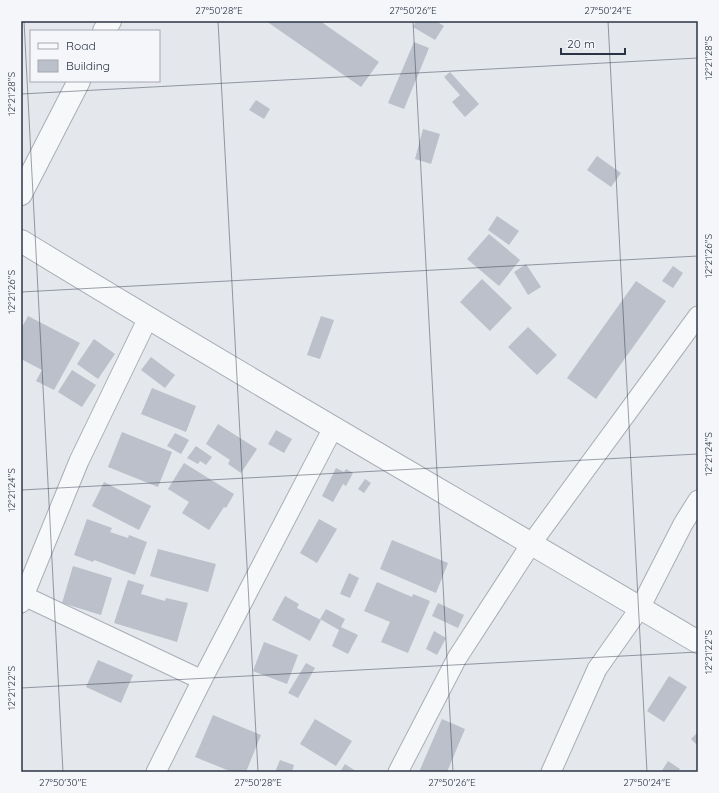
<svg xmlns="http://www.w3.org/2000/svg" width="719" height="793" viewBox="0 0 719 793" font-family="Quicksand,sans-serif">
  <rect width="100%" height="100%" fill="#e4e7ec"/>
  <!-- building -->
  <g fill="#bbc0ca">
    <polygon points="266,21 320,21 379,62 361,87"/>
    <polygon points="416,21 436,21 444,26 435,40 413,27"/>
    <polygon points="414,42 429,48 404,109 388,103"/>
    <polygon points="450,72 479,104 465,117 452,102 460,95 444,77"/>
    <polygon points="256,100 270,109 264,119 249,110"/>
    <polygon points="423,129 440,134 431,164 415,159"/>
    <polygon points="597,156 621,173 611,187 587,170"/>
    <polygon points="497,216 519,231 509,245 488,230"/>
    <polygon points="489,234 520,260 499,286 467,259"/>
    <polygon points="526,264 541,287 528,295 514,272"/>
    <polygon points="673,266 683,273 673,288 662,281"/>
    <polygon points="482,279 512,308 490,331 460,302"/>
    <polygon points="636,281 666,301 596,399 567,378"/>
    <polygon points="28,316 80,343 54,390 36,381 42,370 21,359 21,329"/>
    <polygon points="321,316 334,320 320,359 307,355"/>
    <polygon points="528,327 557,355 537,375 508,347"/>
    <polygon points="94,339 115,354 98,379 77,364"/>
    <polygon points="151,357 175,375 165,388 141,370"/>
    <polygon points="72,370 96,385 82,407 58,392"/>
    <polygon points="152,388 196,406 186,432 141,414"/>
    <polygon points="218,424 257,449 241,473 228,464 230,460 206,444"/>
    <polygon points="276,430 292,439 284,453 268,444"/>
    <polygon points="122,432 172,452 158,487 108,467"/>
    <polygon points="175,433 189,440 181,454 167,446"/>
    <polygon points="196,446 212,457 206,465 200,461 198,464 187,458"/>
    <polygon points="184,463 234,494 226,508 224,507 209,530 182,513 189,502 168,489"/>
    <polygon points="336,468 344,472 346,469 353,473 346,486 343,484 333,502 322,496"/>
    <polygon points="365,479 371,483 364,493 358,489"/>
    <polygon points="104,482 151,506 139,530 92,506"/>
    <polygon points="87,519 112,528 110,532 128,538 129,535 147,542 135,575 94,560 93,562 74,555"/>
    <polygon points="319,519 337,529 317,563 300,553"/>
    <polygon points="392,540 448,563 436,593 380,569"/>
    <polygon points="158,549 216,564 208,592 150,576"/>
    <polygon points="73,566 112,578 101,615 62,603"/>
    <polygon points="349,573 359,578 350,598 340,594"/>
    <polygon points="128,580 144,585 141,594 165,601 166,598 188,603 177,642 114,623"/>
    <polygon points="377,582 412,597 413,594 430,601 408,653 381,642 390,622 364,611"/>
    <polygon points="285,596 299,604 297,608 321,620 310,641 272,620"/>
    <polygon points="438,603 464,615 458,628 432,616"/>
    <polygon points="326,609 345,619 341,627 358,635 348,654 332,646 339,630 320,619"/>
    <polygon points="434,631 446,638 437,655 426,649"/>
    <polygon points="264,642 298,655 287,684 253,671"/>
    <polygon points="98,660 133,675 121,703 86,687"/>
    <polygon points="306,663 315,668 298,698 288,693"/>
    <polygon points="669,676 687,687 664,722 647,711"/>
    <polygon points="213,715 261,735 246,772 232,772 195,757"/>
    <polygon points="315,719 352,741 336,766 300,744"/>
    <polygon points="442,719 465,729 447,772 419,772"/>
    <polygon points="698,732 698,746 691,739"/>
    <polygon points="280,760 294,765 292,772 275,772"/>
    <polygon points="668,761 680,769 678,772 661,772"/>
    <polygon points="345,764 357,772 340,772"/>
  </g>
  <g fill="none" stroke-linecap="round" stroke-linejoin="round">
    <defs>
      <g id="minor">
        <polyline points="24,596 202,680"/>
        <polyline points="21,603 79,461 148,318"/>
        <polyline points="156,772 202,680 333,428"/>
        <polyline points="398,772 457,658 531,544 698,316"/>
        <polyline points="551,772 597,669 640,608 683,524 698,500"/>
      </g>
      <g id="tertiary">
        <polyline points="104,31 110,21"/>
        <polyline points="21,194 79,81"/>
        <path d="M21,241C245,378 472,508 698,642"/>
      </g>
    </defs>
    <!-- minor casing -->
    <use href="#minor" stroke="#a9aeb7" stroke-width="21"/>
    <!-- tertiary casing -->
    <use href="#tertiary" stroke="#a9aeb7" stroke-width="24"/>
    <!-- minor -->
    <use href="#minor" stroke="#f7f8fa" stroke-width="19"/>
    <!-- tertiary -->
    <use href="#tertiary" stroke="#f7f8fa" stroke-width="22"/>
  </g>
  <!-- ticks -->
  <path fill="none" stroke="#2b3445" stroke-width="1" stroke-opacity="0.45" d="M24,21L63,772M218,21L258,772M413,21L453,772M608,21L647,772M21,94L698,58M21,292L698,256M21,490L698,454M21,688L698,652"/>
  <!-- border -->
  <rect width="719" height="793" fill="none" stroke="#f4f6f9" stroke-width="44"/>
  <!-- legend -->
  <rect x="30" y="30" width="130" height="52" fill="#f4f6f9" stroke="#a4a8b1"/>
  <rect x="38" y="43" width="20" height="6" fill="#f7f8fa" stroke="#a4a8b1"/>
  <text x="66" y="50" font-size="12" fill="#2b3445">Road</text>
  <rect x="38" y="60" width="20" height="12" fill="#bbc0ca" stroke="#a4a8b1"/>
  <text x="66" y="70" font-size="12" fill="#2b3445">Building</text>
  <!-- scale -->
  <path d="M561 48v6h64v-6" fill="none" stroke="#2b3445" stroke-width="2"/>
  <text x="567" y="48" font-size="12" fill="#2b3445" stroke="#f4f6f9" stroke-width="3" paint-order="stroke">20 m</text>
  <rect x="22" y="22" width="675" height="749" fill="none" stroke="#2b3445" stroke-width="1.5"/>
  <g font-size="10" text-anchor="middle" fill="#2b3445">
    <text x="219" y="14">27°50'28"E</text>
    <text x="413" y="14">27°50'26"E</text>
    <text x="608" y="14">27°50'24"E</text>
    <text transform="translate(708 58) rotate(-90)" y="4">12°21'28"S</text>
    <text transform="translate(11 94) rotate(-90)" y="4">12°21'28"S</text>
    <text transform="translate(708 256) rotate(-90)" y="4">12°21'26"S</text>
    <text transform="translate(11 292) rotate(-90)" y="4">12°21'26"S</text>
    <text transform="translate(708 454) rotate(-90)" y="4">12°21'24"S</text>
    <text transform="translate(11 490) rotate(-90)" y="4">12°21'24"S</text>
    <text transform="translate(708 652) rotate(-90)" y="4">12°21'22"S</text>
    <text transform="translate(11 688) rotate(-90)" y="4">12°21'22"S</text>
    <text x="63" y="786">27°50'30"E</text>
    <text x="258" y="786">27°50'28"E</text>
    <text x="452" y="786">27°50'26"E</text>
    <text x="647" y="786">27°50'24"E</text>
  </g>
</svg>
